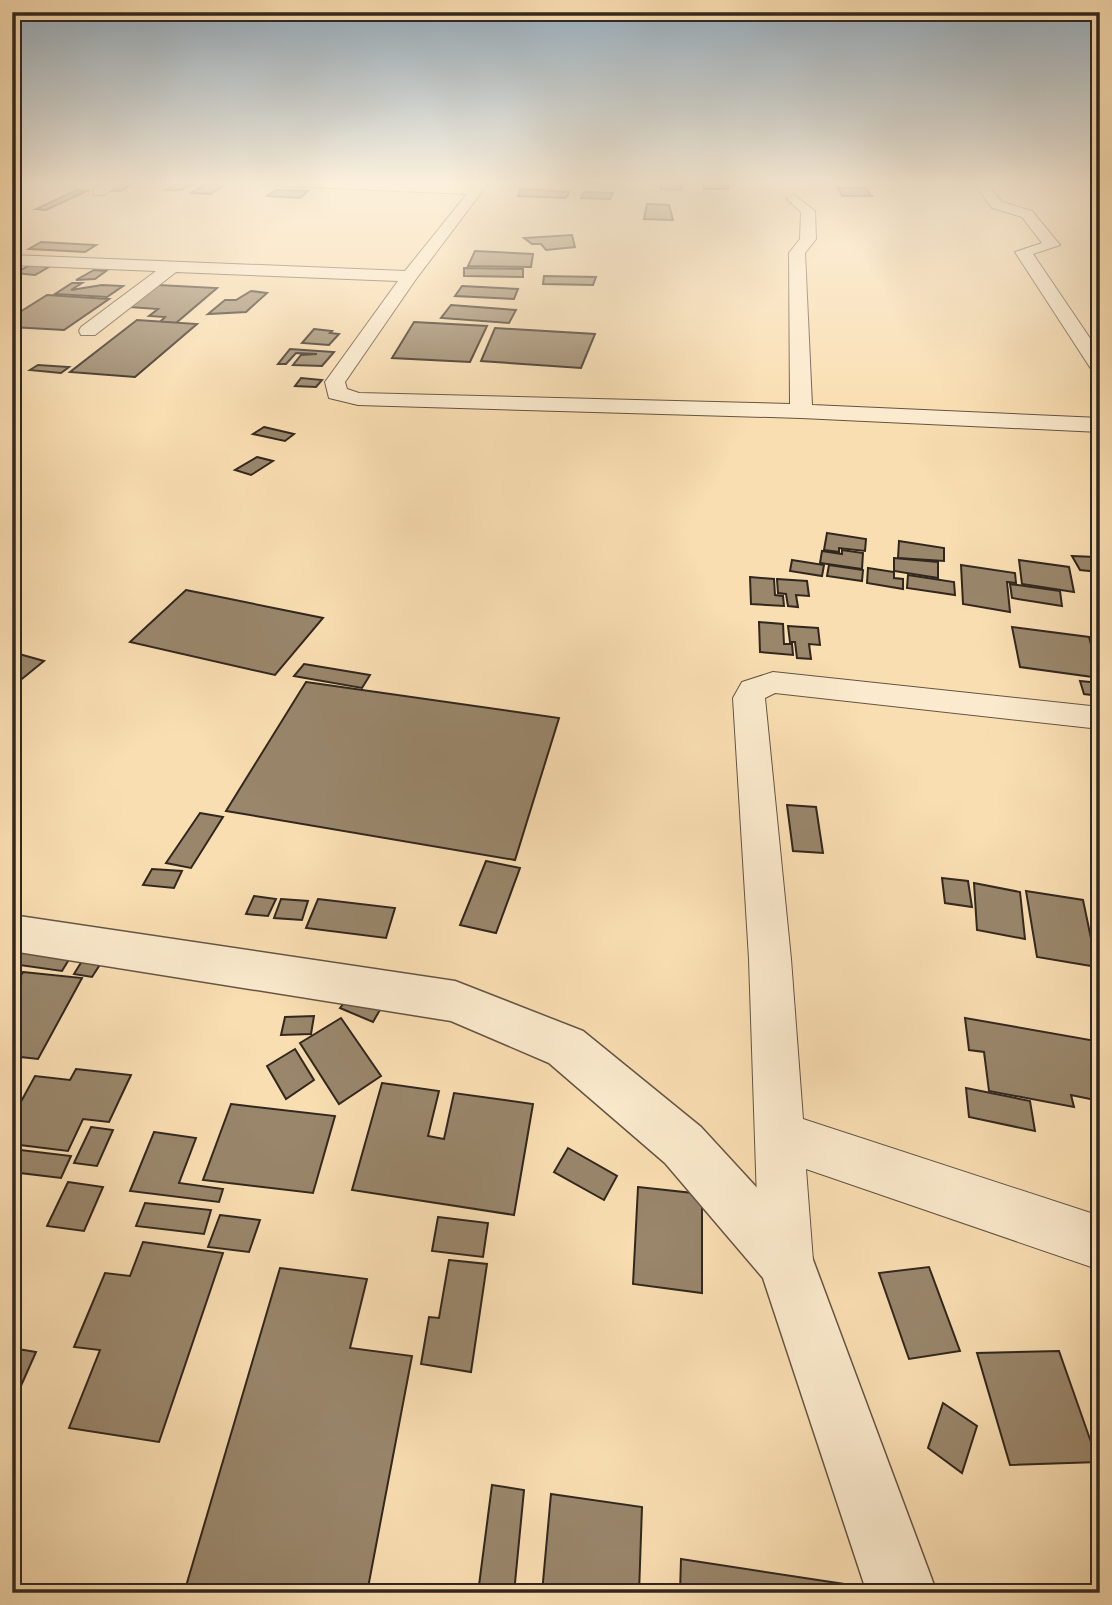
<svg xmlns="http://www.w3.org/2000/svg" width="1112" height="1605" viewBox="0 0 1112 1605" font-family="'EB Garamond',serif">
  <rect width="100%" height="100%" fill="#f9deb2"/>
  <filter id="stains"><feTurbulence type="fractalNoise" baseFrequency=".00286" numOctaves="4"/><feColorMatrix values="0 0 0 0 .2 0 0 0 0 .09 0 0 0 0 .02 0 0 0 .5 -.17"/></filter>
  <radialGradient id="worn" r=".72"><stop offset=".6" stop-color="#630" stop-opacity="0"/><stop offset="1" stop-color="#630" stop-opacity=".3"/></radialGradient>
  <!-- building -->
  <g fill="#99866b" stroke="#32271e" stroke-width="2">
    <polygon points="126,181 138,181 120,191 109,191"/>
    <polygon points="181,181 197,181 181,190 166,190"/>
    <polygon points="659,181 683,181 682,190 661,189"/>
    <polygon points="704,183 728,184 728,189 704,189"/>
    <polygon points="206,184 226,184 211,194 191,193"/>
    <polygon points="838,188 865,188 872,196 842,196"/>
    <polygon points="521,189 569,192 566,198 518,196"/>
    <polygon points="77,190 87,191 46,210 36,209"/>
    <polygon points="276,190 308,191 300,198 267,196"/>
    <polygon points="584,192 613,193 610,199 581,198"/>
    <polygon points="647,204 669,205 673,220 644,219"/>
    <polygon points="572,235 575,247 546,250 541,244 532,244 524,238"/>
    <polygon points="41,242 96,245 85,252 29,249"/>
    <polygon points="475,251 533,254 531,267 468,266"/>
    <polygon points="30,265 49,267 35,275 15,273"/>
    <polygon points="464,268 523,269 523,277 464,276"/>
    <polygon points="94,270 106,271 95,279 76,280"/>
    <polygon points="544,276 596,277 593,285 543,284"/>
    <polygon points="72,283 82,283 71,290 102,285 123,286 107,297 55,294"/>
    <polygon points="158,285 217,288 176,323 160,322 165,317 149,316 158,309 128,307"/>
    <polygon points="462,286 518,289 514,299 455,296"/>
    <polygon points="251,291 267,293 246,312 208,314 225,300 236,300"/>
    <polygon points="47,295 109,299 64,330 12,327 12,317"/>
    <polygon points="451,305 516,310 509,323 441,318"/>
    <polygon points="137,320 197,324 135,377 70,372"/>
    <polygon points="414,322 487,326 470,362 392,358"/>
    <polygon points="495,328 595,334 581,368 481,361"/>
    <polygon points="314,329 332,331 330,333 339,334 329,345 302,343"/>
    <polygon points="290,349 334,352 322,366 293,365 301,355 317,354 296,353 286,364 278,364"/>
    <polygon points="38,365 69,367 61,373 30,370"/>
    <polygon points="301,378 322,380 316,387 295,386"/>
    <polygon points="264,427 294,434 285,441 253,434"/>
    <polygon points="257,457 273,461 251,475 235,470"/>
    <polygon points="827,533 866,539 865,551 839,548 839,552 824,550"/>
    <polygon points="899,541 944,548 944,561 898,558"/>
    <polygon points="842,550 863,553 862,569 820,563 822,551 842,554"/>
    <polygon points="1072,556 1095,557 1100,572 1080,570"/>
    <polygon points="894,558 938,562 938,578 894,571"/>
    <polygon points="792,560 824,565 822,576 790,571"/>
    <polygon points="1019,560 1069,567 1074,592 1022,584"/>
    <polygon points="829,565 863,570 862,581 827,576"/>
    <polygon points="961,565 1015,573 1016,583 1007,582 1010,612 963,604"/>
    <polygon points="868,568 894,572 894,578 903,579 903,589 867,583"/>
    <polygon points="908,575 954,582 955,595 907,588"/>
    <polygon points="750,577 774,579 775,595 783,596 784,606 751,604"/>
    <polygon points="777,579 807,581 809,596 796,595 798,607 788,606 786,594 778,593"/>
    <polygon points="1010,584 1060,591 1062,606 1012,598"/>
    <polygon points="186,590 323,618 275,675 130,642"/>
    <polygon points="759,622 783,624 784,644 792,644 793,655 760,652"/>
    <polygon points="788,626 818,628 820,645 809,644 811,659 797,658 795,642 790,642"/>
    <polygon points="1012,627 1089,637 1100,678 1020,667"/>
    <polygon points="12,652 44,661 12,687"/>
    <polygon points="304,664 370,675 362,688 294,676"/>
    <polygon points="1080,681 1100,683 1100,696 1084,694"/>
    <polygon points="306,682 559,718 515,860 226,811"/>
    <polygon points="787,805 816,807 823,853 793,851"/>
    <polygon points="200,813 223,817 191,868 166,863"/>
    <polygon points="486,861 520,868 496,933 460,925"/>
    <polygon points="152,869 182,871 174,888 143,885"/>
    <polygon points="942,878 968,881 972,907 945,903"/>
    <polygon points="974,883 1020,892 1025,939 977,930"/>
    <polygon points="1026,891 1083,900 1097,967 1037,957"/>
    <polygon points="254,896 276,899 268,916 246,914"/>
    <polygon points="281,899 308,901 302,920 274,918"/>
    <polygon points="318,899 395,908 386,938 306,928"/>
    <polygon points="76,948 62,971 12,964 12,950"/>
    <polygon points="82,961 101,963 92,977 74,974"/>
    <polygon points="23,972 82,978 38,1059 12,1056 12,990"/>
    <polygon points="350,995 381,1008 373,1022 340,1008"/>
    <polygon points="314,1016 311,1034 281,1035 285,1017"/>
    <polygon points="341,1018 381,1076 339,1104 300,1043"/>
    <polygon points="965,1018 1096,1041 1100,1058 1100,1101 1071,1095 1074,1107 989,1091 984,1052 969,1050"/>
    <polygon points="295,1049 314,1080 286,1099 267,1066"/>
    <polygon points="76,1069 131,1075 109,1122 83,1119 68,1151 12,1144 12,1118 35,1076 70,1080"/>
    <polygon points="382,1083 439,1091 428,1136 444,1139 454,1093 533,1104 514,1215 352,1190"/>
    <polygon points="966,1088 1030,1101 1035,1131 969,1117"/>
    <polygon points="231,1104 335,1116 313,1193 203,1180"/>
    <polygon points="91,1127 113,1130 97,1166 74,1163"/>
    <polygon points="154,1132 196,1138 179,1183 223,1189 219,1202 130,1191"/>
    <polygon points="568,1148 617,1176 604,1200 554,1172"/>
    <polygon points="12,1149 71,1156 61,1178 12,1172"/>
    <polygon points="68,1182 103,1187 84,1231 47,1226"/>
    <polygon points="638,1187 702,1194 702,1293 633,1284"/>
    <polygon points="145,1203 211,1210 204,1234 136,1226"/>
    <polygon points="220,1215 260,1220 249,1252 208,1247"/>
    <polygon points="438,1217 488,1223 483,1257 432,1251"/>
    <polygon points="143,1242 223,1253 159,1442 69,1428 100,1350 74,1347 105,1273 130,1276"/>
    <polygon points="449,1260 487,1264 471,1372 421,1364 429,1317 439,1318"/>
    <polygon points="929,1267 960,1351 909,1359 879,1273"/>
    <polygon points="280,1268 367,1279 350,1348 412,1356 367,1593 184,1593"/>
    <polygon points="12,1348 36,1352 12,1406"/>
    <polygon points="1059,1351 1098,1462 1010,1465 977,1353"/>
    <polygon points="943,1403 977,1426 962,1473 928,1448"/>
    <polygon points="492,1485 524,1490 514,1593 478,1593"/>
    <polygon points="551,1494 642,1507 639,1593 542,1593"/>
    <polygon points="681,1559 857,1586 858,1593 680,1593"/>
  </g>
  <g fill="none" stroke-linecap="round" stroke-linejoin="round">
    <defs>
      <g id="minor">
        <polygon points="108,181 124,181 104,195 94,195 94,189"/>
        <polygon points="257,181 473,186 477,181 490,181 416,279 345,382 347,389 359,393 790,404 789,253 800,239 801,212 787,199 794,195 815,211 816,239 805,253 812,405 1100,418 1100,432 801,418 358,405 329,398 325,382 398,281 176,272 95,335 81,335 79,331 81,327 156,271 12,265 12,255 405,271 467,194 263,185"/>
        <polygon points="972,181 985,181 1002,202 1032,211 1060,245 1033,254 1100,353 1100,374 1093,372 1015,252 1042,243 1022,217 992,208"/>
        <polygon points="773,672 1100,707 1100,729 775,693 765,698 791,959 803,1119 1100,1216 1100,1270 806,1169 813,1261 805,1280 786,1288 767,1280 759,1261 749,959 733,698 742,682"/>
      </g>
      <polygon id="tertiary" points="12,915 455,981 583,1031 701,1127 806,1241 937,1593 867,1593 763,1278 665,1163 549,1063 451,1021 12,951"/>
    </defs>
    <!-- minor casing -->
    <use href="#minor" stroke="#645543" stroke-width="2"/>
    <!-- tertiary casing -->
    <use href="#tertiary" stroke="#645543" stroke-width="3"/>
    <!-- minor -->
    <use href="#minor" fill="#fbeacd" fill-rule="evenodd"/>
    <!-- tertiary -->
    <use href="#tertiary" fill="#fbeacd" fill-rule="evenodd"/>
  </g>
  <!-- sky -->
  <linearGradient id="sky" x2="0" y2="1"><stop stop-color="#93acbe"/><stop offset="0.45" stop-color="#fcf0dc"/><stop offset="1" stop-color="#fcf0dc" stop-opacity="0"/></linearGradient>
  <rect width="1112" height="406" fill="url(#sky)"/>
  <!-- margin -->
  <rect width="1112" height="1605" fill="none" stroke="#f9deb2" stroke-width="42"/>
  <rect x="14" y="14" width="1084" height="1577" fill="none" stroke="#32271e" stroke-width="3.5"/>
  <rect x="21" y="21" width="1070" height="1563" fill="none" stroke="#32271e" stroke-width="2"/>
  <rect width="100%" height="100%" filter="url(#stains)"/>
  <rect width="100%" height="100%" fill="url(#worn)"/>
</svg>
